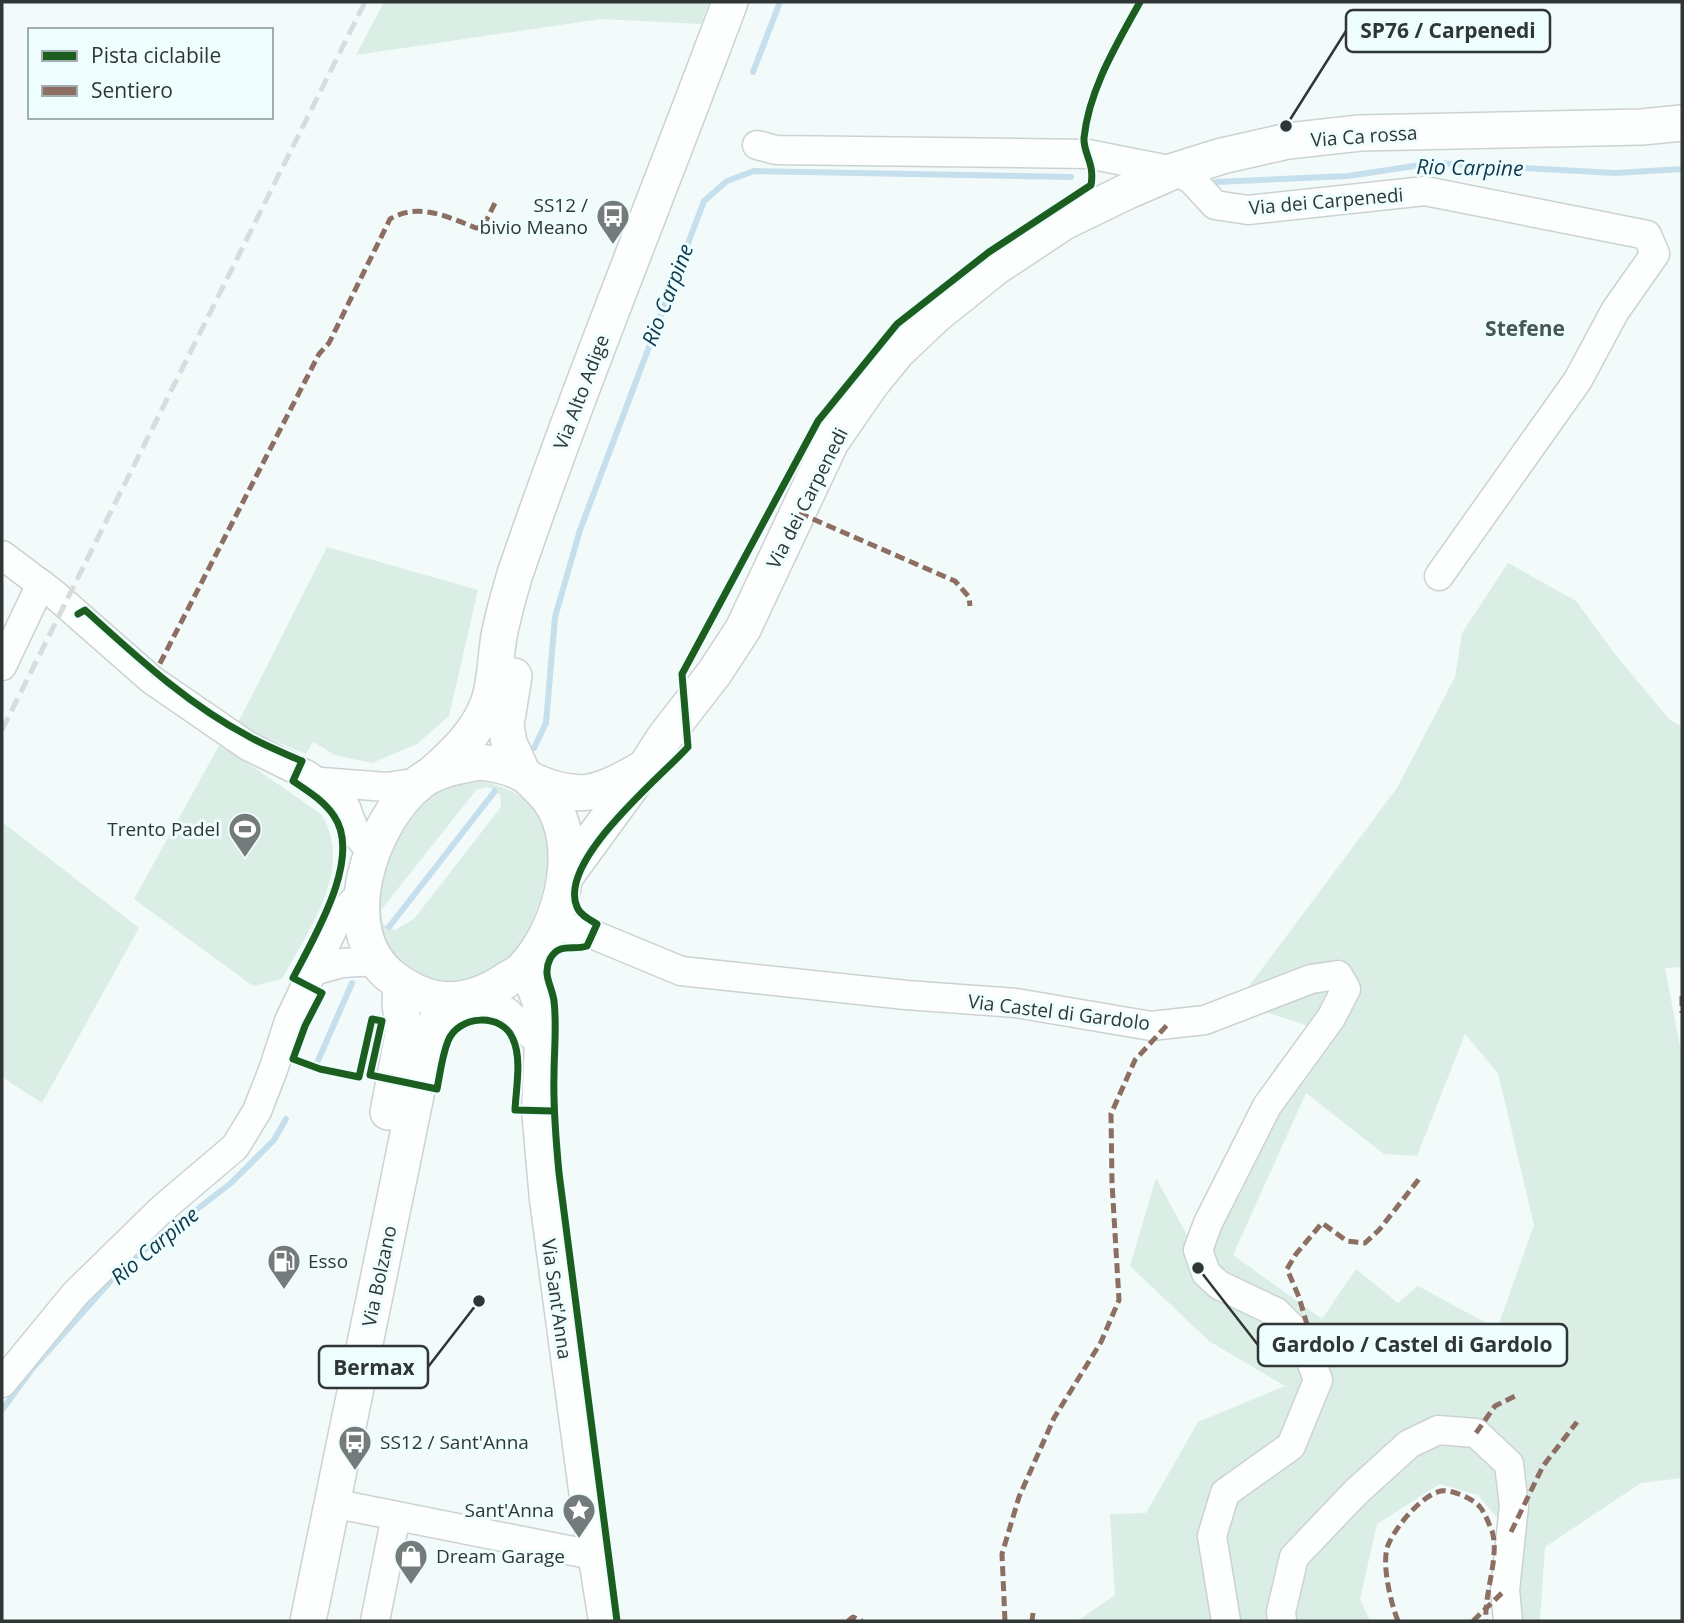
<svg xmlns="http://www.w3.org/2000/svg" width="1684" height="1623" viewBox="0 0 1684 1623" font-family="'Open Sans',sans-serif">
  <rect width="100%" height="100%" fill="#f2fafa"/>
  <!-- green -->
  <g fill="#daeee5" fill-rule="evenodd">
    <polygon points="384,2 709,2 701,24 601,19 356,55"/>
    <polygon points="327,547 478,590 449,716 417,744 372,763 335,755 313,742 306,754 237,725"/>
    <path d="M1508,563L1576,601L1618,658L1669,719L1682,727V967L1665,968L1682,1056V1478L1641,1483L1545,1547L1540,1621H1516L1511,1534L1478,1495L1440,1484L1377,1524L1360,1599L1370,1621H1078L1115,1595L1110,1514L1146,1513L1198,1422L1285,1386L1209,1341L1130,1266L1156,1178L1187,1235L1277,1064L1333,1034L1269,1013L1243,994L1397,788L1455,677L1462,633ZM1465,1034L1498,1073L1534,1225L1497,1329L1418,1286L1398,1303L1356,1269L1322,1319L1233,1255L1306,1093L1384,1154L1417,1156Z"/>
    <path d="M220,744L321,814C355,869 308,930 282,979L253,986L134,899Z"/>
    <path d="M465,780C547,784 563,845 535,913C527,932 517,953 500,966C477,984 445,987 419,976C394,964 380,940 377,913C374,884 406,810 430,794C439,787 454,784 465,780ZM489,787L500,795L501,807L414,919L395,930L383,924L381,910L477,789Z"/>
    <polygon points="2,822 139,928 42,1103 2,1077"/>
  </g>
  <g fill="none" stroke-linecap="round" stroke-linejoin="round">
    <!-- stream -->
    <g stroke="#c6dfed" stroke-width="6">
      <polyline points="753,72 780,2"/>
      <polyline points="1216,182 1348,176 1434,163 1615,173 1682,169"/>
      <polyline points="534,748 546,723 555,617 580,530 704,201 727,181 754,171 1071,177"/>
      <polyline points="389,927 495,791"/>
      <polyline points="317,1063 352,983"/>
      <polyline points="2,1410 33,1368 125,1265 231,1183 274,1140 286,1119"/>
    </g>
    <defs>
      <g id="minor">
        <polyline points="757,145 776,150 1088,154 1174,171 1191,179 1215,205 1248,210 1425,191 1647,235 1655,254 1615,311 1578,380 1439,576"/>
        <polyline points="2,555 54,594 152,680 248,746 307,775 336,795 346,808 355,832 373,854"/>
        <polyline points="2,666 41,584"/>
        <polyline points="321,782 387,787 420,782"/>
        <polyline points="549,927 582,930 681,971 906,995 1016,1003 1151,1026 1205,1020 1311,979 1338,975 1346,989 1331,1018 1267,1106 1208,1223 1198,1250 1206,1273 1219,1285 1276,1312 1303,1339 1318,1380 1291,1446 1225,1493 1212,1536 1226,1621"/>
        <polyline points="531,959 530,984 537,1004 539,1042 536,1110 544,1200 588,1527 603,1621"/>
        <polyline points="313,971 342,963 377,961"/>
        <polyline points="477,997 507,1012 539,1042"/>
        <polyline points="2,1383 75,1294 163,1208 235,1147 257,1111 273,1070 289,1021 339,916 361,894"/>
        <polyline points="332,1503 593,1555"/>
        <polyline points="375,1621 396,1516"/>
        <polyline points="1282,1621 1281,1612 1294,1557 1356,1492 1409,1444 1438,1430 1476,1433 1509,1464 1514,1506 1505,1590 1508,1621"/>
      </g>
      <g id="major">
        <polyline points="514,676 506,725 509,743 523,774"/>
        <path d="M480,762C494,764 508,766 521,773C528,776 535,784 541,790C587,835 563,927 523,969C518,974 511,977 505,981C466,1006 431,1007 393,978C332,932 370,822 420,782C437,769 459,766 480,762Z"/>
        <path d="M432,774C455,754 477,733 488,704C496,682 495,659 499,636C503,616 509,594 515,574C581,381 659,193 730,2"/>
        <path d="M531,780C578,801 598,795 640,770"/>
        <polyline points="565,877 646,766 664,738 715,672 743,629 831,442 871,384 898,351 936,315 996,267 1064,222 1128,191 1174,171 1222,156 1288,141 1360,133 1642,127 1682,123"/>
        <polyline points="388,1112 404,1029 400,1005 401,985"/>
        <polyline points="308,1621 429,1032 442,1014 476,997"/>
      </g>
    </defs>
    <!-- minor casing -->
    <use href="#minor" stroke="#ccd2d2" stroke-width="31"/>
    <!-- major casing -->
    <use href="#major" stroke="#ccd2d2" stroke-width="38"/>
    <!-- minor -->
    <use href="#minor" stroke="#fdfefe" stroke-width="28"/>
    <!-- major -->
    <use href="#major" stroke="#fdfefe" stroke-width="35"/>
    <!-- rail -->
    <polyline stroke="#d9dcdc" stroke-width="5" stroke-dasharray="14 7" stroke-linecap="butt" points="2,730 365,2"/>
    <!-- quiet -->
    <g stroke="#8d6e63" stroke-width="5" stroke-dasharray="10 5" stroke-linecap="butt">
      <polyline points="799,513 955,581 969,597 970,606"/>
      <path d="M153,677L319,354L329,343L390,219C419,202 448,217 476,228L483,227L495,203"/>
      <polyline points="1682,996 1682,1013"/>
      <polyline points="1303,1339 1308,1328 1299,1297 1287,1269 1296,1254 1322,1223 1347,1241 1365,1243 1379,1230 1419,1179"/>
      <polyline points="1476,1433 1495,1406 1519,1394"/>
      <polyline points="1511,1532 1543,1466 1577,1422"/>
      <polyline points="848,1621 853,1617 862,1621"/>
      <polyline points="1005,1621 1002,1554 1019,1497 1054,1418 1101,1342 1119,1300 1112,1183 1111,1114 1135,1060 1168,1024"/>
      <polyline points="1032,1621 1033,1613"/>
      <path d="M1398,1621C1391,1604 1380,1560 1389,1543C1397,1525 1422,1495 1441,1491C1451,1489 1474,1499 1480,1507C1485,1513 1489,1524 1492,1531C1500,1556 1484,1593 1486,1621"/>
      <polyline points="1473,1621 1505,1590"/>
    </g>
    <defs>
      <g id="cycleway">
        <path d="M78,614L85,610C136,656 187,704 248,736C265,746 284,753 302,761L293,781C308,791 324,801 334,816C363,858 313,939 293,978L322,993L305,1026L293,1059L320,1069L359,1077L372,1019L382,1021L370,1075L437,1089C440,1074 442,1056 448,1041C458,1015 502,1012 513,1039C522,1059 516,1088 515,1110L553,1111"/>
        <path d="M617,1621L559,1173C556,1141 553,1109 554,1076C554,1051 557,1025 554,1001C552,986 542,975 550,959C559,942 573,951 587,946L597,924C590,920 580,915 577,907C557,861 661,777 688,747L682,674L818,421L897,324L989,252L1091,185C1095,163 1083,153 1084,138C1089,89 1117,44 1140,2"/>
      </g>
    </defs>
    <!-- cycleway casing -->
    <use href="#cycleway" stroke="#eefdfd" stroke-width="11"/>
    <!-- cycleway -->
    <use href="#cycleway" stroke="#1b5e20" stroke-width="7"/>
  </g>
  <!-- icons -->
  <defs>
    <symbol id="bus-pin" viewBox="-11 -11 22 30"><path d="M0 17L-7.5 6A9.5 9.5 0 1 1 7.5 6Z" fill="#747b7b" stroke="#eefdfd"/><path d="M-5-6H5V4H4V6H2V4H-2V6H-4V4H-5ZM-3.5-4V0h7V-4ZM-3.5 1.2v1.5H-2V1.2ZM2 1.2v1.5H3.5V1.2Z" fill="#fff"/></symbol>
    <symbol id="stadium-pin" viewBox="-11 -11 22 30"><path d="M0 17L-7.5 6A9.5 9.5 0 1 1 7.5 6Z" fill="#747b7b" stroke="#eefdfd"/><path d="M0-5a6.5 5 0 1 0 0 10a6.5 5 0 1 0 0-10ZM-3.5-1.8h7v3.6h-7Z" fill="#fff"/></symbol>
    <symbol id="fuel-pin" viewBox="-11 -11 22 30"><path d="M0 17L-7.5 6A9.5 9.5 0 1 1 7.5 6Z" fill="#747b7b" stroke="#eefdfd"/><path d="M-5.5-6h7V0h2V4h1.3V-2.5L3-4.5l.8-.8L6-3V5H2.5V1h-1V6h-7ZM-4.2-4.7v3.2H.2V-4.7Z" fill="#fff"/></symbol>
    <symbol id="sight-pin" viewBox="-11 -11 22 30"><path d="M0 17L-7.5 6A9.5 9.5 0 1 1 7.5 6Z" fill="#747b7b" stroke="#eefdfd"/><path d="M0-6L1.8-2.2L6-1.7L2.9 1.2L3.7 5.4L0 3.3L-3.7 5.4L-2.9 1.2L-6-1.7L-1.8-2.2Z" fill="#fff"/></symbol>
    <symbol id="shop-pin" viewBox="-11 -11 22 30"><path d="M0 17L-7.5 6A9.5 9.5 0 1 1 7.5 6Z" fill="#747b7b" stroke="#eefdfd"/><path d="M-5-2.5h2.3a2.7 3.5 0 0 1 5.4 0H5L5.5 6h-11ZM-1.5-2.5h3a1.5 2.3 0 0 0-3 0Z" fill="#fff"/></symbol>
  </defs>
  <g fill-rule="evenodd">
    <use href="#bus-pin" x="594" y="197" width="38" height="52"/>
    <use href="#stadium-pin" x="226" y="810" width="38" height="52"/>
    <use href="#fuel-pin" x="265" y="1242" width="38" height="52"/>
    <use href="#bus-pin" x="336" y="1423" width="38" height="52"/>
    <use href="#sight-pin" x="560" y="1491" width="38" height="52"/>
    <use href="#shop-pin" x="392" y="1537" width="38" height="52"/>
  </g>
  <g text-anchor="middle" stroke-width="6" stroke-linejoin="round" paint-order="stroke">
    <!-- street labels -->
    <g font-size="19" fill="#303636" stroke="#eefdfd">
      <text transform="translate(1364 136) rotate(-4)" y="7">Via Ca rossa</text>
      <text transform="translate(1326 201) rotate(-5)" y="7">Via dei Carpenedi</text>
      <text transform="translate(581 392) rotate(-69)" y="7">Via Alto Adige</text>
      <text transform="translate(807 498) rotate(-63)" y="7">Via dei Carpenedi</text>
      <text transform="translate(1059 1012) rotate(7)" y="7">Via Castel di Gardolo</text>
      <text transform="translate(379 1276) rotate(-78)" y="7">Via Bolzano</text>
      <text transform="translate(557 1299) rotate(82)" y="7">Via Sant'Anna</text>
    </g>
    <!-- poi labels -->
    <g font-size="19" fill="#303636" stroke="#eefdfd" text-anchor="end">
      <text x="588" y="212">SS12 /<tspan x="588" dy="22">bivio Meano</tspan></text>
      <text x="220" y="836">Trento Padel</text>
      <text x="308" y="1268" text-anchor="start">Esso</text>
      <text x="380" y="1449" text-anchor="start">SS12 / Sant'Anna</text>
      <text x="554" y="1517">Sant'Anna</text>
      <text x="436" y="1563" text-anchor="start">Dream Garage</text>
    </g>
    <!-- water labels -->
    <g font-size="21" font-style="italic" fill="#0e384e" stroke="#eefdfd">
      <text transform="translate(1470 168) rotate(1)" y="7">Rio Carpine</text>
      <text transform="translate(668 295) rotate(-69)" y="7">Rio Carpine</text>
      <text transform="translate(155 1246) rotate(-40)" y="7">Rio Carpine</text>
    </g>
    <!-- neighbourhood labels -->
    <g font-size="21" font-weight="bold" fill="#485555" stroke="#eefdfd">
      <text x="1525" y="336">Stefene</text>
    </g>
  </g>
  <!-- callouts -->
  <path fill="none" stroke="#303636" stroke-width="2.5" d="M1286 126L1346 31M1198 1268L1258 1345M479 1301L428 1367"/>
  <g fill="#303636" stroke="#eefdfd" stroke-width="2.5">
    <circle cx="1286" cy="126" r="7"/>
    <circle cx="1198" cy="1268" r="7"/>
    <circle cx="479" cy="1301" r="7"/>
  </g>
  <g fill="#eefdfd" stroke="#303636" stroke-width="2.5">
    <rect x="1346" y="10" width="204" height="42" rx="7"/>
    <rect x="1258" y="1324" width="309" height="42" rx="7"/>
    <rect x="319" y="1346" width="109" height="42" rx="7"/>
  </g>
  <g font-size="21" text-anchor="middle" font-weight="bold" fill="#303636">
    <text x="1448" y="38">SP76 / Carpenedi</text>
    <text x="1412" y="1352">Gardolo / Castel di Gardolo</text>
    <text x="374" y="1375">Bermax</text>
  </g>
  <!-- border -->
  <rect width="1684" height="1623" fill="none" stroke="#303636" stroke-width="7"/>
  <!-- legend -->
  <rect x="28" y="28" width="245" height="91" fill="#eefdfd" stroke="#a2adad" stroke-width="2"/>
  <rect x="42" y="51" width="35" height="10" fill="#1b5e20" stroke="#a2adad" stroke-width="2"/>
  <text x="91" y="63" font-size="21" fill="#303636">Pista ciclabile</text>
  <rect x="42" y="86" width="35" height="10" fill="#8d6e63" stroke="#a2adad" stroke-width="2"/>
  <text x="91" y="98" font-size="21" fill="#303636">Sentiero</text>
</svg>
